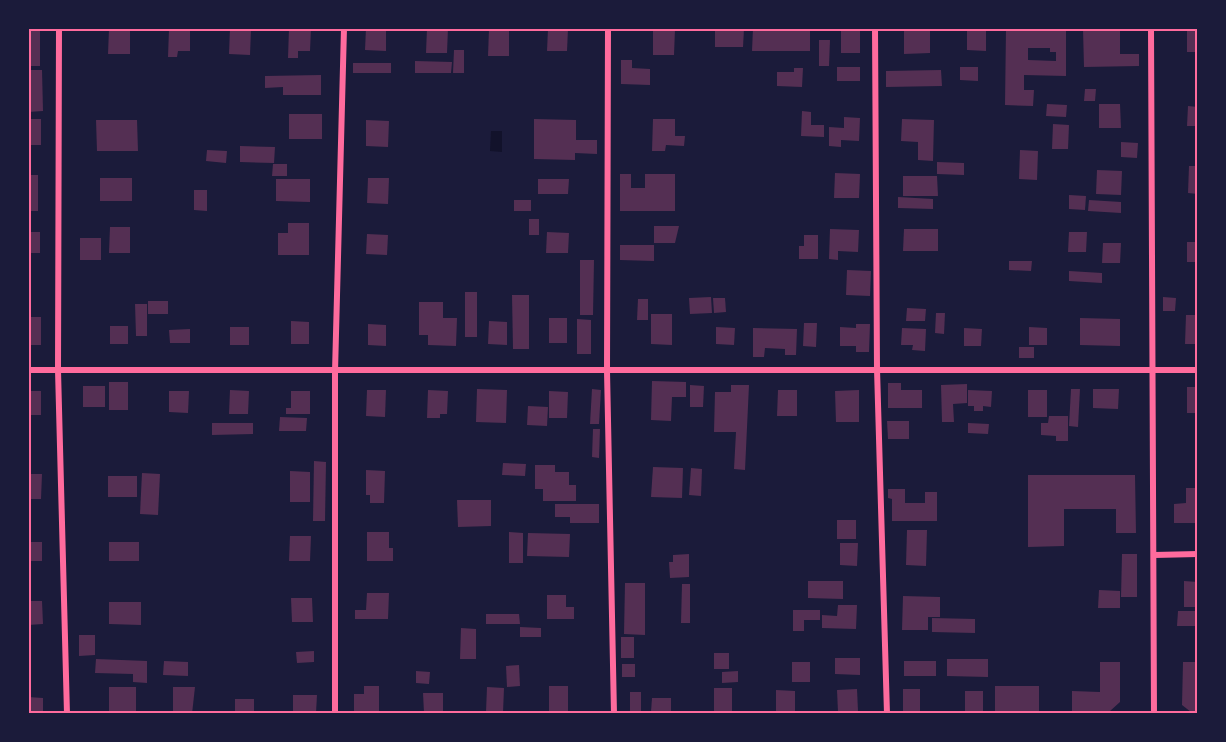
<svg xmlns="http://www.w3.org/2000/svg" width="1226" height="742" viewBox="0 0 1226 742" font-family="'Source Sans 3',sans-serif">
  <rect width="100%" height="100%" fill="#1b1b3a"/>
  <!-- water -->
  <polygon fill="#12122b" points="491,131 502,131 502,152 490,151"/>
  <!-- building -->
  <g fill="#542f53" fill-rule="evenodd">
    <polygon points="230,28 251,29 250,55 229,54"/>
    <polygon points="289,28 311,28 310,51 298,51 298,58 288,58"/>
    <polygon points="366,28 386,29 386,51 365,50"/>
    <polygon points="427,28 448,28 447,53 426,53"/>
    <polygon points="753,28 810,28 810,51 752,51"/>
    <rect x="841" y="28" width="19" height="25"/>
    <polygon points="904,28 930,28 930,53 904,54"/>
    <polygon points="967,28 986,28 986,51 967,50"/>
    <path d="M1006,28H1066V76L1024,75V90H1034L1033,106L1005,105ZM1028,48H1050V52H1056V61L1028,60Z"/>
    <polygon points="1120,28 1120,54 1139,54 1139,66 1084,67 1083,29"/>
    <rect x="1187" y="28" width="11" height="24"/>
    <polygon points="28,29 40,30 40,66 28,66"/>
    <polygon points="109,29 130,29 130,54 108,54"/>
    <polygon points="169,29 190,29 190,51 178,51 177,57 168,57"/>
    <polygon points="489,29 509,29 509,56 488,56"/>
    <polygon points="548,29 568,29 567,51 547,51"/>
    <polygon points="653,29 675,29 674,55 653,55"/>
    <polygon points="715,29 744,29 743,47 715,47"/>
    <polygon points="819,40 830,40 829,66 819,66"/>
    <polygon points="454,50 464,50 464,73 453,73"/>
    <polygon points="621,60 632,60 632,68 650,69 650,85 621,84"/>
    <polygon points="415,61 452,62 451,73 415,73"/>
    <rect x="353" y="63" width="38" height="10"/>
    <rect x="837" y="67" width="23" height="14"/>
    <polygon points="960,67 978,67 978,81 960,80"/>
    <polygon points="794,68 803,68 802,87 777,86 777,72 794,72"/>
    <polygon points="28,70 42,70 43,111 28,112"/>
    <polygon points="941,70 942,86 886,87 886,71"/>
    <polygon points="321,75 321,95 283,95 283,87 265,88 265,76"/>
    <polygon points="1085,89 1096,89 1095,101 1084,101"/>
    <polygon points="1047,104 1067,105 1066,117 1046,116"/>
    <polygon points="1099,104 1120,104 1121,128 1099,128"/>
    <polygon points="1188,106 1198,107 1198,126 1187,126"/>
    <polygon points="802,111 811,112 811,125 824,125 824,137 801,136"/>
    <rect x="289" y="114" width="33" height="25"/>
    <polygon points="844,117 860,118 859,141 841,140 841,147 829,146 829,127 844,128"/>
    <rect x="28" y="119" width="13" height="26"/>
    <polygon points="534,119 576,120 576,140 597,140 597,154 575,153 575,160 534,159"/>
    <polygon points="653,119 675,119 675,136 685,136 684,146 666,145 665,151 652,151"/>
    <polygon points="902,119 934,120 933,161 918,160 918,142 901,141"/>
    <polygon points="96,120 137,120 138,151 97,151"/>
    <polygon points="366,120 389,121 388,147 366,146"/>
    <polygon points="1053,124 1069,125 1068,149 1052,149"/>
    <polygon points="1121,142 1138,143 1137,158 1121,157"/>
    <polygon points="240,146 275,147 274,163 240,162"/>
    <polygon points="207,150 227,151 226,163 206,161"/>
    <polygon points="1020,150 1038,151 1037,180 1019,179"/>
    <polygon points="937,162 964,163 964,175 937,174"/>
    <polygon points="273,164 287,164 287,176 272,176"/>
    <polygon points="1189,166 1198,166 1198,194 1188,193"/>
    <polygon points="1097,170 1122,171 1121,195 1096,194"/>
    <polygon points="835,173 860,174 859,198 834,198"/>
    <polygon points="620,174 631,174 631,188 645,188 645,174 675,174 675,211 620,211"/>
    <rect x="28" y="175" width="10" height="36"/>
    <polygon points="903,176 937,176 938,196 903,196"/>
    <rect x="100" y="178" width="32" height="23"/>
    <polygon points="368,178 389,178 388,204 367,203"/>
    <polygon points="276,179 310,179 310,202 276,201"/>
    <polygon points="538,179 569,179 568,194 538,194"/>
    <polygon points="194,190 207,190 207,211 194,210"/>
    <polygon points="1069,195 1086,196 1085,210 1069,209"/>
    <polygon points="898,197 933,199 933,209 898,208"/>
    <rect x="514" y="200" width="17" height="11"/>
    <polygon points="1089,200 1121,202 1121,213 1088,211"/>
    <rect x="529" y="219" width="10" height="16"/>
    <polygon points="288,223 309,223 309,255 278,255 278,233 288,233"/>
    <polygon points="654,226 679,226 675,243 654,243"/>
    <polygon points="110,227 130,227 130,253 109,253"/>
    <polygon points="830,229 859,230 858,252 838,251 838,260 829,259"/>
    <polygon points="904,229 938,229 938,251 903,251"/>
    <rect x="28" y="232" width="12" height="21"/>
    <polygon points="547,232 569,233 568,253 546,253"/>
    <polygon points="1069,232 1087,232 1086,252 1068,252"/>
    <polygon points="367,234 388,235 387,255 366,254"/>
    <polygon points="804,235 818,235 818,259 799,259 799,246 804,246"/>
    <rect x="80" y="238" width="21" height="22"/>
    <rect x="1187" y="242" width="11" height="20"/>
    <polygon points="1103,243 1121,243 1120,263 1102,263"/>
    <polygon points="620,245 654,245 654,261 620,260"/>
    <polygon points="580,260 594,260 593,315 580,315"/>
    <polygon points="1009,261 1032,261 1031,271 1009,270"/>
    <polygon points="847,270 871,271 870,296 846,295"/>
    <polygon points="1069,271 1102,273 1102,283 1069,281"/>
    <rect x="465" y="292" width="12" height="45"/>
    <polygon points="512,295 529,295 529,349 513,349"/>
    <polygon points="711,297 712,313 690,314 689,298"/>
    <polygon points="1163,297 1176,298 1175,311 1163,311"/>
    <polygon points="713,298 725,298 726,312 714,313"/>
    <polygon points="638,299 648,299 648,320 637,320"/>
    <rect x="148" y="301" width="20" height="13"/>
    <polygon points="419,302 443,302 443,318 457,318 456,346 428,345 428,335 419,335"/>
    <polygon points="135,304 147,304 147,336 136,336"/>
    <polygon points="907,308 926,309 925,321 906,321"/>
    <polygon points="936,313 945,313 944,334 935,333"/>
    <polygon points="651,314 672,314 672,345 651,344"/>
    <polygon points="1186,315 1198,315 1198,344 1185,344"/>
    <rect x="28" y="317" width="13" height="28"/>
    <rect x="549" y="318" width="18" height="25"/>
    <polygon points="1080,318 1120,319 1120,346 1080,345"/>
    <polygon points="577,319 591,320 591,354 577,354"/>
    <polygon points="291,321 309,322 309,344 291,344"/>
    <polygon points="489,321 507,322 507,345 488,344"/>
    <polygon points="804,323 817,323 816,347 803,346"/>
    <polygon points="368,324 386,325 386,346 368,345"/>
    <polygon points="856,324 870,324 869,352 856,352 856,346 840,346 840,327 856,328"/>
    <rect x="110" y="326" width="18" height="18"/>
    <rect x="230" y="327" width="19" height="18"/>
    <polygon points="716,327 735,328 734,345 716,344"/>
    <polygon points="1029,327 1047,328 1047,345 1029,345"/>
    <polygon points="753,328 797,329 796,355 785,355 785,349 765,348 764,357 753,357"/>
    <polygon points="902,328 926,329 925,351 912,350 913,345 901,345"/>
    <polygon points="964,328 982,329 981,346 964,346"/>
    <polygon points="190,329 190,343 170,343 169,330"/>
    <rect x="1019" y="347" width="15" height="11"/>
    <polygon points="652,381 686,382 686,397 672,397 671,421 651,420"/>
    <rect x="109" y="382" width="19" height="28"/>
    <polygon points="888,383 901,383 901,390 922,390 922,408 888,408"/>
    <polygon points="967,384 967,403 953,404 954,422 942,422 941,385"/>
    <polygon points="690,385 704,386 703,407 690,407"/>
    <polygon points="731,385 749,385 745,470 734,469 736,432 714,432 715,392 731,392"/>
    <rect x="83" y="386" width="22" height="21"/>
    <rect x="1187" y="387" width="11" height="26"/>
    <polygon points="477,389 507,390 506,423 476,422"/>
    <polygon points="592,389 601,390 599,424 590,424"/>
    <polygon points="1071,389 1080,389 1078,427 1069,426"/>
    <polygon points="1093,389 1119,389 1118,409 1093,408"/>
    <polygon points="230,390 249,391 248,414 229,414"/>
    <polygon points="367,390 386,390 385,417 366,416"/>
    <polygon points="428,390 448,391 447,414 440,414 440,418 427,418"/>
    <polygon points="778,390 797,390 797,416 777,416"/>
    <polygon points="859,390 859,422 836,422 835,391"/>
    <polygon points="968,390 992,391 991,407 983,406 983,411 974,411 974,406 968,406"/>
    <rect x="1028" y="390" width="19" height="27"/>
    <rect x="28" y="391" width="13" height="24"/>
    <polygon points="169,391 189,391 188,413 169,412"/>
    <polygon points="291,391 310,391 310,414 286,414 286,408 291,408"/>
    <polygon points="549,391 568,392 567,418 549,418"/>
    <polygon points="528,406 548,407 547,426 527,425"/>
    <polygon points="1049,416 1068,416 1068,441 1056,441 1056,436 1041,435 1041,423 1048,423"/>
    <polygon points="280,417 307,418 306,431 279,431"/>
    <polygon points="887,421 909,421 909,439 888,439"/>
    <polygon points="212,423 253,423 253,434 212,435"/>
    <polygon points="968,423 989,424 988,434 968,433"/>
    <polygon points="593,429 600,429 599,458 592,457"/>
    <polygon points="314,461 326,462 325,521 313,521"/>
    <polygon points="503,463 526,464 525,476 502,475"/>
    <polygon points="535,465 555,465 555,472 569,472 569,485 576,485 576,501 543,501 543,489 535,489"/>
    <polygon points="653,467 683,468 682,498 651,497"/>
    <polygon points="691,468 702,469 701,496 689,495"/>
    <polygon points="366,470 385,471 384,503 370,503 370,495 366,495"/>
    <polygon points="290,471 310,472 310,502 290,502"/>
    <polygon points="142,473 160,474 158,515 140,514"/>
    <polygon points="28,474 42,474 41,499 28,499"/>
    <polygon points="1028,475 1135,475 1136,533 1116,533 1116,509 1064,509 1064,546 1028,547"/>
    <rect x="108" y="476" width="29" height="21"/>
    <polygon points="1186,488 1198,488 1198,523 1174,523 1174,504 1186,503"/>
    <polygon points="888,489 905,489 905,503 925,503 925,492 937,492 937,521 892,521 892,499 888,498"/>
    <polygon points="457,500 491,500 491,526 458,527"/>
    <polygon points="555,504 599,504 599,523 570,523 570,517 555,517"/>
    <rect x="837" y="520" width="19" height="19"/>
    <polygon points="907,530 927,530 926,566 906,565"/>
    <polygon points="367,532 389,532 389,548 393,548 393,561 367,561"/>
    <polygon points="509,532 523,533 523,563 509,563"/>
    <polygon points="528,533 570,534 569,557 527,556"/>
    <polygon points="290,536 311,536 310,561 289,561"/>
    <rect x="28" y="542" width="14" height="19"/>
    <rect x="109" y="542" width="30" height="19"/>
    <polygon points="840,543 858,543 857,566 840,565"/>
    <polygon points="689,554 689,577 670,578 669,562 673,562 673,555"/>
    <polygon points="1122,554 1137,554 1137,597 1121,597"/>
    <polygon points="808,581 843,581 843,599 808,598"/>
    <polygon points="1184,581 1198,582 1198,607 1184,607"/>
    <polygon points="625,583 645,583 645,635 624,634"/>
    <polygon points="682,584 690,584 690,623 681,623"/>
    <polygon points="1099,590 1120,591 1120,608 1098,608"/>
    <polygon points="367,593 389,593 388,619 355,619 355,610 366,610"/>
    <polygon points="547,595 566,595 566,607 574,607 574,619 547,619"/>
    <polygon points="903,596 940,597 940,617 928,617 928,630 902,630"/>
    <polygon points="291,598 312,598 313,622 292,622"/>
    <polygon points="28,601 42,601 43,624 28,625"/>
    <polygon points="109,602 141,602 141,625 109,624"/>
    <polygon points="838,605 857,605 856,629 822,628 822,615 837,616"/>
    <polygon points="793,610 820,610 820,620 804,620 804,631 793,631"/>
    <polygon points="1178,611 1198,611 1198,626 1177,626"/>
    <polygon points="486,614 519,614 520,624 486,624"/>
    <polygon points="932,618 975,619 975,633 932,632"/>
    <polygon points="520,627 541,628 541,637 520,637"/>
    <polygon points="461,628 476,629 476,659 460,659"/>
    <polygon points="79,635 95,635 95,655 79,656"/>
    <rect x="621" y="637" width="13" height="21"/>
    <polygon points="314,651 314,662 297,663 296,652"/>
    <rect x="714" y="653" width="15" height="16"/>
    <polygon points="835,658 860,658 860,675 835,674"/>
    <polygon points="96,659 147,661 147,683 133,682 133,674 95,673"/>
    <polygon points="947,659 988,659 988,677 947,676"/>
    <polygon points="164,661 188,662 188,676 163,675"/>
    <rect x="904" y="661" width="32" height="15"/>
    <rect x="792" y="662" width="18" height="20"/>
    <polygon points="1100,662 1120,662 1120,702 1110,711 1072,711 1072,691 1100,692"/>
    <polygon points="1183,662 1198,662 1198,712 1191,712 1182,705"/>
    <rect x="622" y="664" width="13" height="13"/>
    <polygon points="519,665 520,686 507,687 506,666"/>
    <polygon points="416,671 430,672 429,684 416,683"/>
    <polygon points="738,671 738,682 722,683 722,672"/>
    <polygon points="364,686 379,686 379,713 354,713 354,694 364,694"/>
    <rect x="549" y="686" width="19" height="26"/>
    <rect x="995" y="686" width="44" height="28"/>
    <rect x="109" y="687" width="27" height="27"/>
    <polygon points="173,687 195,687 192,714 173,714"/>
    <polygon points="487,687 504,688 503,713 486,712"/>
    <rect x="714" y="688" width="18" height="24"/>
    <polygon points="857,689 858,711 838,712 837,690"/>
    <rect x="903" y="689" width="17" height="22"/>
    <polygon points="776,690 795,691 795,711 776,711"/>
    <rect x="965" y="691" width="18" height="20"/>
    <rect x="630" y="692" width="11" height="19"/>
    <polygon points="423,693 443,693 443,713 424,713"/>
    <polygon points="293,695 317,695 316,713 293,713"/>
    <polygon points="28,697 43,698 43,713 28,713"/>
    <polygon points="652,698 671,698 671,712 651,712"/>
    <rect x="235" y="699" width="19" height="15"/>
  </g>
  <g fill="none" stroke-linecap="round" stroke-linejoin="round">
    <!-- minor -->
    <g stroke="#ff6b9d" stroke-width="6">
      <polyline points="59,28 58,370 67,714"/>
      <polyline points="608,28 607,371 614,714"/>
      <polyline points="875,28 877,369 887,714"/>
      <polyline points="1151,28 1154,714"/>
      <polyline points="28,370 1198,370"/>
      <polyline points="1154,555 1198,554"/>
      <polyline points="335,714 335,372 344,28"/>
    </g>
  </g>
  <!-- border -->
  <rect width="1226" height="742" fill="none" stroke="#1b1b3a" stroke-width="60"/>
  <rect x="30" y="30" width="1166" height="682" fill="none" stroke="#ff6b9d" stroke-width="2"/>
</svg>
